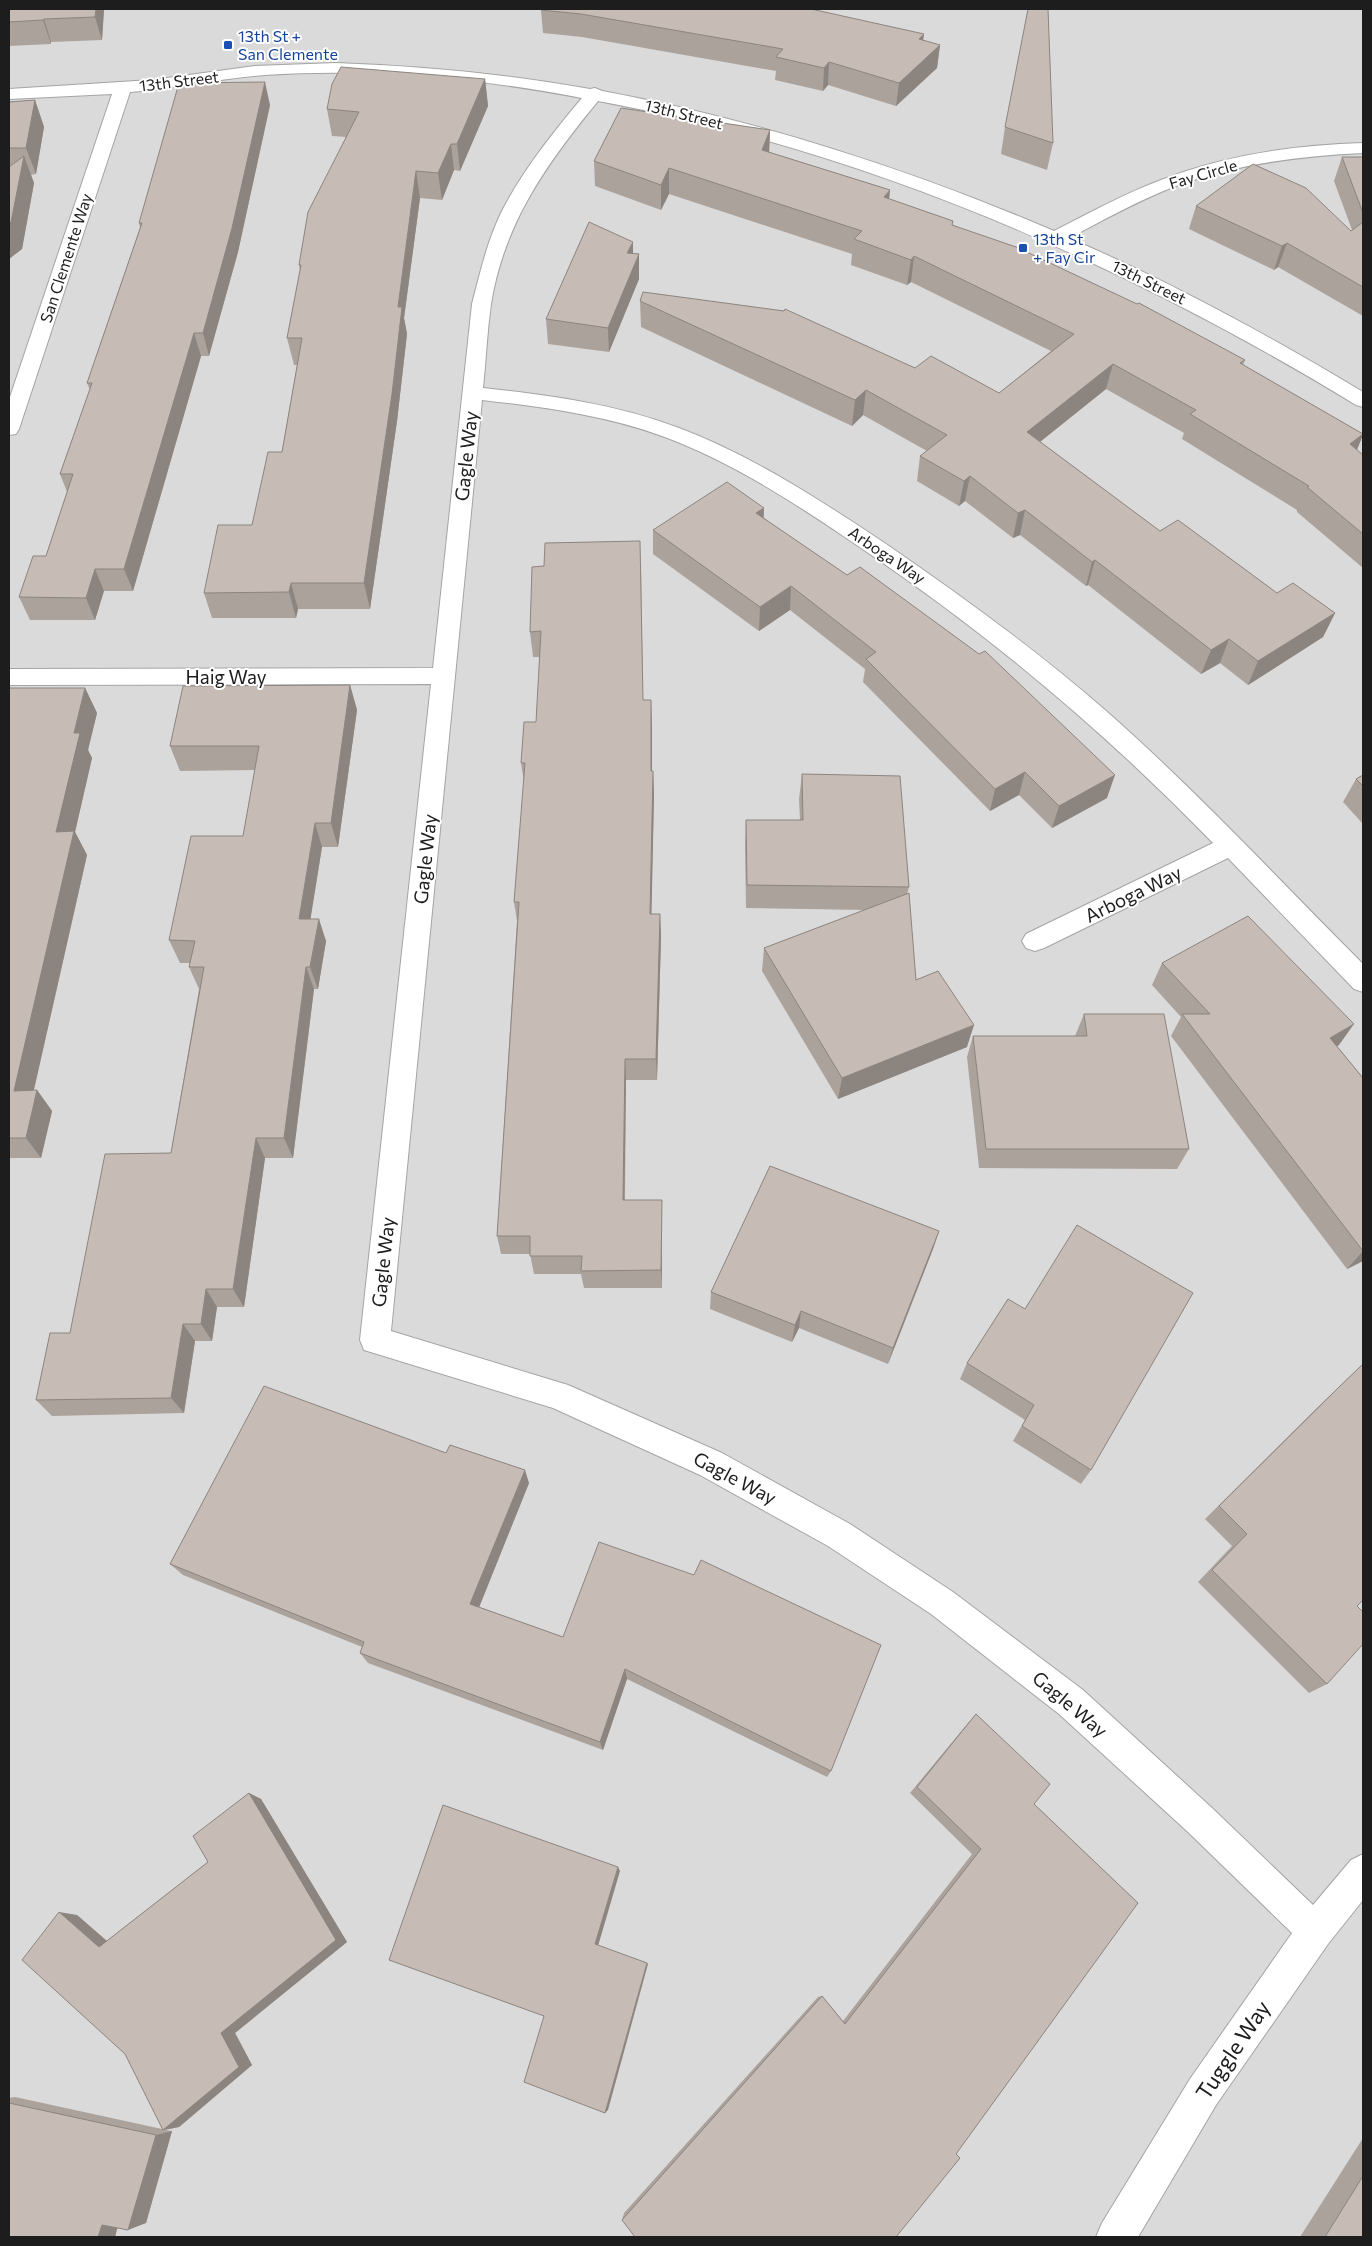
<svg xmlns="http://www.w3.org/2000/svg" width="1372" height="2246" viewBox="0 0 1372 2246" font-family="Commissioner,sans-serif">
  <rect width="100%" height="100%" fill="#efeae2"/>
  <!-- residential -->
  <rect fill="#dbdada" x="9" y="9" width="1354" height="2228"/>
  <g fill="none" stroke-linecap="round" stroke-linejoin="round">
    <defs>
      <path id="minor" d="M336,63C422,66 506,74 590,89L595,88L602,91C754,119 912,170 1054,231C1089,213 1124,194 1161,180C1225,155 1295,145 1363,143V153C1299,156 1236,164 1176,186C1139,200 1104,220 1069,238C1171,282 1268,335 1363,392V407L1356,405C1123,263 867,151 598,101C547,163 504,223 491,304C487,332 486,360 483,388C549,395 616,404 679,428C753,456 820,500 886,544C962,596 1036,650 1105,710C1196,790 1278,879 1363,964V992L1354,989L1228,858L1044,948L1035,951L1026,948L1022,941L1026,934L1213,843C1103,730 991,636 861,548C798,505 733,462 662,436C604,415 543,407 482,400L391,1331L568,1385L722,1453L850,1524L953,1592L1083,1690L1212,1808L1313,1905L1351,1860L1363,1854V1900L1328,1944L1216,2105L1138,2237H1096L1102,2223L1190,2079L1292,1933L1188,1832L1059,1714L931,1614L828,1546L700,1475L553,1408L364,1350L360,1340L431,684L9,685V669L433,668L472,304C480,273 487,242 501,213C522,171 552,134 582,98C478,78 371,68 265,75C220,78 175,89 130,92L19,429L16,434L9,435V400L112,94L9,99V89L152,80L255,66Z"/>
    </defs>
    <!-- minor casing -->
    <use href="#minor" stroke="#a4a4a4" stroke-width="2"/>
    <!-- minor -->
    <use href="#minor" fill="#fff" fill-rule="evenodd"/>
  </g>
  <!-- wall -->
  <g fill="#aba29c">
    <polygon points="9,9 104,9 102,40 51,42 51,44 9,46"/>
    <polygon points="541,10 923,40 940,45 937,68 896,106 828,85 823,91 775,80 776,71 582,37 543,33"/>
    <polygon points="485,79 488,106 460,171 454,170 442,200 420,198 404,318 407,334 397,421 370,609 298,609 296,618 212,618 204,593 252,525 282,452 297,365 294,365 287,338 300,271 299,265 346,137 332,136 327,109"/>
    <polygon points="35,100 44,127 36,174 31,175 34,183 22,249 9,259 9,102"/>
    <polygon points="270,105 238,252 209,356 201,356 133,591 104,591 95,620 30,620 19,597 46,556 67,492 60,474 90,390 87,383 140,228 139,223"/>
    <polygon points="1005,127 1053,143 1047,170 1001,154"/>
    <polygon points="770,130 769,152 890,190 889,199 953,221 952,225 1245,360 1243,365 1363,434 1357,450 1363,455 1363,568 1297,512 1297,510 1182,439 1184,433 1106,389 1040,442 1160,531 1277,593 1335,613 1323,637 1248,685 1220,663 1201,674 1088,585 1086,586 1020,535 1013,538 965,501 959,506 917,481 920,456 927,451 863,415 852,426 641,327 640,301 915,368 999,393 1051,351 911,282 907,285 851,265 852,254 669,194 661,210 595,186 594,161"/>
    <polygon points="1342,157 1363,157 1363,316 1278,267 1274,270 1189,229 1196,206 1351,231 1352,230 1334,181"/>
    <polygon points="633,253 639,279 609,352 548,344 546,319"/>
    <polygon points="764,508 763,517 1107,798 1052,828 1019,795 990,811 863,682 865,669 790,610 759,631 653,554 653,530"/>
    <polygon points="641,567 643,700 651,700 652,771 653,771 654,795 651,914 660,914 661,937 657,1080 626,1080 625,1200 662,1200 662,1288 584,1288 581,1274 534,1274 530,1254 501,1254 497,1236 517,921 514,902 524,782 521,763 536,722 540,657 533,657 530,632"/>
    <polygon points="350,685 357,710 338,847 322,847 310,919 326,941 318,989 314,989 293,1158 265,1158 244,1307 217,1307 212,1341 195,1341 184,1413 52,1416 36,1400 70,1333 171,1153 199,989 189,967 190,963 180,963 169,940 243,836 255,770 180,771 170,746"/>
    <polygon points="9,688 85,688 97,713 88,750 92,758 75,832 87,855 34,1090 37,1090 52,1111 41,1158 9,1158"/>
    <polygon points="802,774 909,887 907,894 916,980 967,1047 838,1099 762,971 764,948 866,910 746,908 745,844 746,820 800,820 799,799"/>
    <polygon points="1363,775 1363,824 1343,802 1356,779"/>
    <polygon points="1162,963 1339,1045 1337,1046 1363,1078 1363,1261 1347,1269 1171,1036 1181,1017 1152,985"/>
    <polygon points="1084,1014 1189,1149 1177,1169 979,1168 967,1057 973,1036 1075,1036"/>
    <polygon points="939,1231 933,1249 888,1364 799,1328 792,1342 710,1309 711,1292"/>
    <polygon points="1008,1299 1091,1470 1081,1484 1013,1441 1025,1420 960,1379 967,1363"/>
    <polygon points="1363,1364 1357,1606 1327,1684 1309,1693 1198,1582 1232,1546 1205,1519 1321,1404"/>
    <polygon points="529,1483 479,1607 563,1637 831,1771 827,1777 627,1679 603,1750 368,1663 360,1653 362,1647 183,1575 170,1564"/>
    <polygon points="976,1714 1034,1804 1138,1903 622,2220 624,2213 818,1997 822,1996 843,2021 972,1854 910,1793 968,1723"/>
    <polygon points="249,1793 261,1799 347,1942 235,2033 252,2065 179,2127 165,2130 172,2131 146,2223 117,2228 115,2237 9,2237 9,2098 15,2097 162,2129 77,1915 107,1941 208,1862"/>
    <polygon points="1363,2138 1363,2237 1300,2237"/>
  </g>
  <!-- shaded-wall -->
  <g fill="#8b847f">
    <polygon points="96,9 104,9 102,40 95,17"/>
    <polygon points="44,19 51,42 51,44 43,20"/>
    <polygon points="924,34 921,57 919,39"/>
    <polygon points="940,45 937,68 896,106 899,83"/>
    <polygon points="829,62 828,85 823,91 824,68"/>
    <polygon points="485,79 488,106 460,171 457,144"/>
    <polygon points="265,82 270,105 238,252 209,356 203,333"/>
    <polygon points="35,100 44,127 36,174 26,148"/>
    <polygon points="770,130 769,155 762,150"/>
    <polygon points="451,144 454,170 442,200 438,173"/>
    <polygon points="24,156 34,183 22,249 9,259 9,224"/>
    <polygon points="669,168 669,194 661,210 661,185"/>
    <polygon points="416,171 420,198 404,318 407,334 397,421 370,609 364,583 398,307"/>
    <polygon points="890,190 887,216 884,197"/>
    <polygon points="633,242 633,266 627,253"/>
    <polygon points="1287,243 1278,267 1274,270 1282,246"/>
    <polygon points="639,254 639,279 609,352 608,328"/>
    <polygon points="914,256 911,282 907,285 911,260"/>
    <polygon points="194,333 201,356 133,591 124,569"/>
    <polygon points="1113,364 1106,389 1021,457 1027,432"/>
    <polygon points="866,390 863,415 852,426 855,400"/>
    <polygon points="1363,434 1363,435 1353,459 1350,444"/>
    <polygon points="970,476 965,501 959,506 964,481"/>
    <polygon points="764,508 763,532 756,513"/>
    <polygon points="1025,510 1020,535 1013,538 1018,513"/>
    <polygon points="1095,560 1088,585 1086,586 1092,562"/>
    <polygon points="95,569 104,591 95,620 86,598"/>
    <polygon points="291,583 298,609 296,618 289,592"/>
    <polygon points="791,586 790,610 759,631 760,607"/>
    <polygon points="1335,613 1323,637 1248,685 1258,661"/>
    <polygon points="1229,639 1220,663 1201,674 1211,650"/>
    <polygon points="350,685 357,710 338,847 331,823"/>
    <polygon points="85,688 97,713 88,750 92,758 75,832 87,855 29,1111 14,1091 56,832 74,733"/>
    <polygon points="651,700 652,725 652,795 651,771"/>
    <polygon points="653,771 654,795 651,937 650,914"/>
    <polygon points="1025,772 1019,795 990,811 995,789"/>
    <polygon points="1115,775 1107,798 1052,828 1059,806"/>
    <polygon points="315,823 322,847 307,941 299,919"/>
    <polygon points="660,914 661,937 657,1080 656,1059"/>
    <polygon points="319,919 326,941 318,989 310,967"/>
    <polygon points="306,967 314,989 293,1158 284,1138"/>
    <polygon points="1354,1024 1339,1045 1316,1059 1330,1038"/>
    <polygon points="974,1025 967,1047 838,1099 842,1078"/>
    <polygon points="625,1059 626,1080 624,1219 623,1200"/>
    <polygon points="37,1090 52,1111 41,1158 26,1138"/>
    <polygon points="256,1138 265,1158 244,1307 233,1289"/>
    <polygon points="662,1200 662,1288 661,1270"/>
    <polygon points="939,1231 933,1249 888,1364 893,1348"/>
    <polygon points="1363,1251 1363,1261 1347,1269"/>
    <polygon points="206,1289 217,1307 212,1341 201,1324"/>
    <polygon points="801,1311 799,1328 792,1342 795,1325"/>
    <polygon points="183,1324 195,1341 184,1413 171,1398"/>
    <polygon points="525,1470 529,1483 476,1615 470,1604"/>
    <polygon points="625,1669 627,1679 603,1750 600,1742"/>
    <polygon points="249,1793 261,1799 347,1942 235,2033 252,2065 179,2127 163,2130 221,2033"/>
    <polygon points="618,1867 620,1871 598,1946 595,1944"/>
    <polygon points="59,1912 77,1915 116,1949 99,1947"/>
    <polygon points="647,1963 648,1964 608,2110 605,2113"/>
    <polygon points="172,2131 146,2223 128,2230 156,2135"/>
    <polygon points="120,2218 115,2237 98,2237 102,2225"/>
  </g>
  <!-- building -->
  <g fill="#c7bcb5" stroke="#8b847f">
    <polygon points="9,9 96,9 95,17 44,19 43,20 9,22"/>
    <polygon points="542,9 811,9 924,34 919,39 940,45 899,83 829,62 824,68 776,57 783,49 581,14 541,10"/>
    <polygon points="1028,9 1048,9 1053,143 1005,127"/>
    <polygon points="341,67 485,79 457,144 451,144 438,173 416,171 398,307 402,307 392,394 364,583 291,583 289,592 204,593 218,525 252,525 268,452 282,452 302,338 287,338 301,265 299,265 308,212 359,112 327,109 332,84"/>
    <polygon points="265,82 232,228 203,333 194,333 124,569 95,569 86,598 19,597 33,556 46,556 73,474 60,474 92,383 87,383 142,223 139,223 179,83"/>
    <polygon points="35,100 26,148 9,148 9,102"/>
    <polygon points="621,108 770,130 762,150 890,190 884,197 953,221 952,225 1016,247 1137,304 1139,303 1245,360 1240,363 1363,434 1350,444 1363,455 1363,534 1307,487 1309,486 1190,414 1196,410 1113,364 1027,432 1160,531 1178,520 1277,593 1293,583 1335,613 1258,661 1229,639 1211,650 1095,560 1092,562 1025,510 1018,513 970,476 964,481 920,456 947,435 866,390 855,400 640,301 643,292 784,311 785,309 915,368 931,356 999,393 1074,334 914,256 911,260 854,239 862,231 669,168 661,185 594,161"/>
    <polygon points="24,156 11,222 9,224 9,167"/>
    <polygon points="1342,157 1363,157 1363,213"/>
    <polygon points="1253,164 1306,188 1351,231 1363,222 1363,287 1287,243 1282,246 1196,206"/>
    <polygon points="589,222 633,242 627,253 639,254 608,328 546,319"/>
    <polygon points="727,482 764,508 756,513 847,575 860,567 979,654 985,651 1115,775 1059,806 1025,772 995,789 866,659 876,652 791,586 760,607 653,530"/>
    <polygon points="640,541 643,700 651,700 651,771 653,771 650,914 660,914 656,1059 625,1059 623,1200 662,1200 661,1270 581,1271 582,1256 530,1256 530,1236 497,1236 519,902 514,902 525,763 521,763 524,722 536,722 541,631 530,632 532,567 544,566 545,543"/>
    <polygon points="350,685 331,823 315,823 299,919 319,919 310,967 306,967 284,1138 256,1138 233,1289 206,1289 201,1324 183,1324 171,1398 36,1400 50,1333 70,1333 105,1154 171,1153 204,967 189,967 195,941 169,940 191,836 243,836 259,746 170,746 183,686"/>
    <polygon points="9,688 85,688 74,733 80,733 56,832 74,831 14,1091 37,1090 26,1138 9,1138"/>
    <polygon points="802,774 900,776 909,887 747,885 746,820 803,820"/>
    <polygon points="1363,775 1363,786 1356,779"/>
    <polygon points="909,893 916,980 938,971 974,1025 842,1078 764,948"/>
    <polygon points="1248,916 1354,1024 1330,1038 1363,1078 1363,1251 1182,1014 1210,1014 1162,963"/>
    <polygon points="1084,1014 1164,1014 1189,1149 986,1149 973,1036 1087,1036"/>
    <polygon points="770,1166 939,1231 893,1348 801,1311 795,1325 711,1292"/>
    <polygon points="1077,1225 1193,1293 1091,1470 1022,1426 1034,1405 967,1363 1008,1299 1025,1309"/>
    <polygon points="1363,1364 1363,1600 1357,1606 1363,1612 1363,1644 1327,1684 1212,1570 1247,1534 1219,1506 1337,1389"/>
    <polygon points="264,1386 446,1453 450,1445 525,1470 470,1604 563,1637 599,1542 694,1575 701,1560 881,1645 831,1771 625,1669 600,1742 360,1653 364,1642 170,1564"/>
    <polygon points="976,1714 1050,1784 1034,1804 1138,1903 956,2154 960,2158 896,2237 635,2237 622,2220 822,1996 845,2024 981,1849 917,1787"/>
    <polygon points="249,1793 336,1940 221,2033 239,2067 163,2130 125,2054 22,1960 59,1912 99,1947 208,1862 193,1836"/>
    <polygon points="443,1805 618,1867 595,1944 647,1963 605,2113 524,2082 544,2016 389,1960"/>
    <polygon points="9,2103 156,2135 128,2230 102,2225 98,2237 9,2237"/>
    <polygon points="1363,2176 1363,2237 1325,2237"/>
  </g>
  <!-- markers -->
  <g fill="#1a4fb4" stroke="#fff" stroke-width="2">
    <rect x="223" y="40" width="10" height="10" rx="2.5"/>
    <rect x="1018" y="243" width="10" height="10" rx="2.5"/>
  </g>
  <g text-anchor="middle" stroke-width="4" stroke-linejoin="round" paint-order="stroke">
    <!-- far-transit labels -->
    <g font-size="16" fill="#164399" stroke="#fff" text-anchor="start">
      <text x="238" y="42">13th St +<tspan x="238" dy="18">San Clemente</tspan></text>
      <text x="1033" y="245">13th St<tspan x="1033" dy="18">+ Fay Cir</tspan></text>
    </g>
    <!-- far-street labels -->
    <g font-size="16" fill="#1d1d1d" stroke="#fff">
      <text transform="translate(179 81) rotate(-7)" y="6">13th Street</text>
      <text transform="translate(684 114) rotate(14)" y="6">13th Street</text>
      <text transform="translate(1203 174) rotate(-16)" y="6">Fay Circle</text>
      <text transform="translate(66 258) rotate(-72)" y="6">San Clemente Way</text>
      <text transform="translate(1149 282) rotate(26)" y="6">13th Street</text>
      <text transform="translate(887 555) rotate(34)" y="6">Arboga Way</text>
    </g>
    <!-- street labels -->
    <g font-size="19" fill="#1d1d1d" stroke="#fff">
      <text transform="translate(466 456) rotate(-84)" y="7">Gagle Way</text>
      <text x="226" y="684">Haig Way</text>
      <text transform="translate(425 859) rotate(-84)" y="7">Gagle Way</text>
      <text transform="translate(1133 894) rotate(-26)" y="7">Arboga Way</text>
      <text transform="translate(383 1262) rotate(-84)" y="7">Gagle Way</text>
      <text transform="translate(735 1478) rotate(28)" y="7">Gagle Way</text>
      <text transform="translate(1070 1704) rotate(40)" y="7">Gagle Way</text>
    </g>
    <!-- near-street labels -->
    <g font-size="22" fill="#1d1d1d" stroke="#fff">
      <text transform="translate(1233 2050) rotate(-56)" y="8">Tuggle Way</text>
    </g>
  </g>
  <!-- border -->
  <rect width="1372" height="2246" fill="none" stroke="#1d1d1d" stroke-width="20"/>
</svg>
